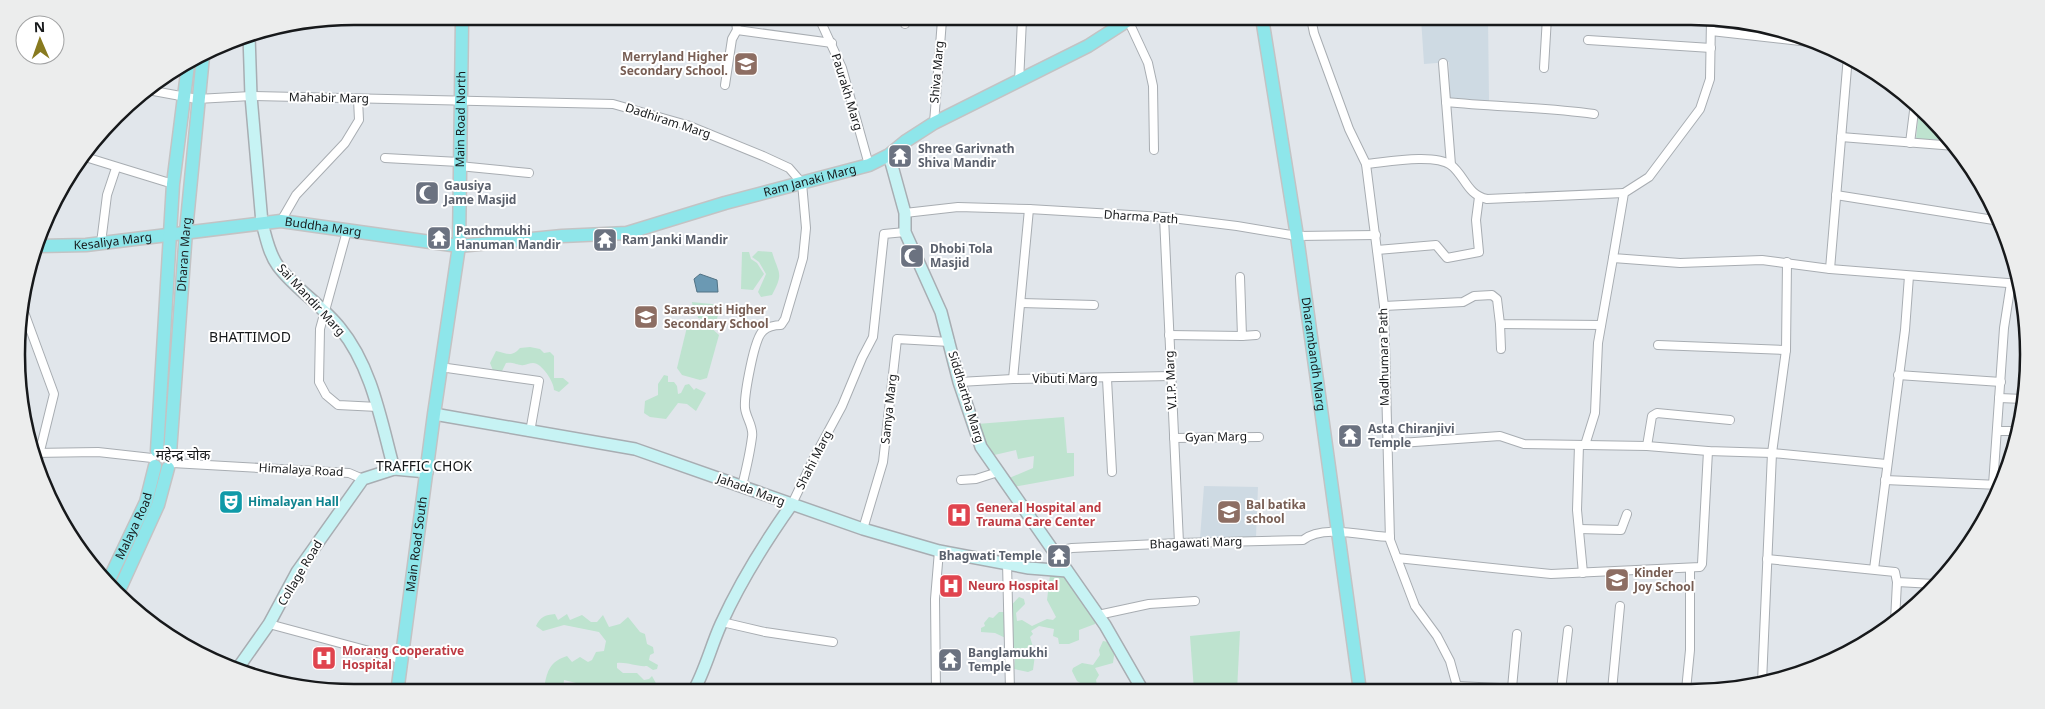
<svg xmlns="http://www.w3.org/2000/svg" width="2045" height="709" viewBox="0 0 2045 709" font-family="'Noto Sans','Noto Sans Devanagari',sans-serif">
  <rect width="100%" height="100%" fill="#e1e6eb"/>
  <!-- built -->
  <g fill="#cedae3">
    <polygon points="1488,17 1489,101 1450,99 1449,62 1424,64 1421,18"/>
    <polygon points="1204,486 1258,487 1256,537 1200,538"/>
  </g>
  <!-- green -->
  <g fill="#bee3cf">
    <polygon points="1919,107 1951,140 1916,139"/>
    <path d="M758,251L772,252C779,275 784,272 772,295L761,297L758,292L766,274L759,262L752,257Z"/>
    <polygon points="742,252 749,252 751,259 757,263 764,274 753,290 741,289"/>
    <polygon points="692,302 721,305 716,322 698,318 696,310 693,309"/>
    <polygon points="696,322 708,325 719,335 707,378 700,380 682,375 677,368 687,327"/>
    <path d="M530,347L540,349L544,353L550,352L554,356V378H563L569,383L559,392L554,390C554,382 542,363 533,363C529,363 525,366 521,365C514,364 513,362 506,363L501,373H494L490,363L496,351C507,353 511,358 520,348Z"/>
    <polygon points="664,375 668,376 668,382 674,382 677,386 678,394 681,393 685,385 689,384 694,390 696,388 706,393 696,411 687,404 678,403 666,419 650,417 644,413 645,401 658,395 658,384"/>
    <polygon points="1064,417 1067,453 1074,453 1074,476 1013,487 1007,479 1033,468 1034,456 1018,459 1016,450 990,456 977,424"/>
    <polygon points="1050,575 1064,576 1096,617 1095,624 1079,630 1079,640 1069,644 1059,644 1058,638 1053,636 1054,629 1039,626 1031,631 1033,634 1030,637 1033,647 1031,653 1035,655 1033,670 1028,672 1014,669 1015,658 1011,654 1012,641 995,633 981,632 981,628 985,626 984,623 989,617 993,618 999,612 1005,612 1019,597 1024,599 1025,604 1016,613 1017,621 1022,620 1032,626 1047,619 1053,620 1056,617 1047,600"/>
    <path d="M555,614L558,620L567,614L570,620L582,615L591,622H597L603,615L609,627L620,624L628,617L640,632L645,634L647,644L653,647L654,653L650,655L649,660L658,665L657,669L653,670L647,666C637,667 628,662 617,663V668L623,673H637L644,680L649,679L652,676L658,687L666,692H590L580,684L564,680L563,690L550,692L545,683C548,668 552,661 567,656L572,662L580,657L588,662L592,660L596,652L604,651L606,641L599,632L564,625L543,631L536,626C540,617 545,615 555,614Z"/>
    <polygon points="1240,631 1237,691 1194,691 1190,636"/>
    <polygon points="1103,641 1108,642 1115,649 1113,663 1095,668 1099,675 1096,680 1098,691 1076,691 1082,684 1077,681 1072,671 1073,668 1082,663 1093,665 1100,655 1099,650"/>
  </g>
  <!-- water -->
  <polygon fill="#6b99b3" stroke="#527385" points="700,274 717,280 718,292 697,292 694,279"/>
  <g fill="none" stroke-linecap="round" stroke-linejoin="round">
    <defs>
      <g id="street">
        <polyline points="1311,18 1314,33 1349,129 1366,164 1384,306 1390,540 1415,606 1437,636 1450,661 1458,690"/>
        <polyline points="1711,19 1710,79 1700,109 1649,177 1624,193 1613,258 1680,263 1762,260 1830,269 2020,284"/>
        <polyline points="820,20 842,68 869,165"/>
        <polyline points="1128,20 1148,63 1153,86 1154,150"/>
        <polyline points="736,21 737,30 832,43"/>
        <polyline points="905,24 905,20"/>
        <polyline points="1711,31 1818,43"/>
        <polyline points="1588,40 1711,48"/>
        <polyline points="1443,63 1451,165"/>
        <polyline points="1544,68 1547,17"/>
        <polyline points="1019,82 1022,19"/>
        <polyline points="725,85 732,39 737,30"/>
        <path d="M148,90L197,99L251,96L613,104L687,125L763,156L789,168L802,183L806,228L803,258L785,319L781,325C775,325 767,327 763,331C754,338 744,396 745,408C746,418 754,427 752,437C750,453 746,470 742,486"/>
        <path d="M1446,102C1496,107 1545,107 1594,114"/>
        <polyline points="934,123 942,20"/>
        <polyline points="1841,137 1955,146"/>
        <polyline points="1910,143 1915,103"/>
        <polyline points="82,156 173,184"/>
        <polyline points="385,158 459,162"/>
        <path d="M1366,164C1387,162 1434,153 1451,165C1465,176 1467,195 1487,199L1624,193"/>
        <polyline points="459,166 529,173"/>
        <polyline points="1836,195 2000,221"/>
        <polyline points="905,213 958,207 1029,209 1164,217 1237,226 1297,236 1376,235"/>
        <polyline points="1164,217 1179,543"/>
        <polyline points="281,221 296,195 345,143 359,120 358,99"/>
        <polyline points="347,231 320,329 319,382 326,395 338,405 378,407"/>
        <polyline points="101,243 107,195 116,168"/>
        <polyline points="1377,250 1436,245 1447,258 1479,252 1476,220 1479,197"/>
        <polyline points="1830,269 1848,56"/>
        <polyline points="1021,303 1094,305"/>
        <polyline points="21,304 54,394 37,463"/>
        <polyline points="1384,306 1463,302 1474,296 1492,295 1497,299 1500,324 1601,325"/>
        <polyline points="1500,324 1501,349"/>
        <polyline points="1169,335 1242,336 1240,277"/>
        <polyline points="1242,336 1256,335"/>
        <polyline points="1658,345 1786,350"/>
        <polyline points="440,367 539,381 530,432"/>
        <polyline points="1898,375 2001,382"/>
        <polyline points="1013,379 1029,209"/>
        <polyline points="1107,379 1112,472"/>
        <polyline points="959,382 1013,379 1171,376"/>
        <polyline points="1999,398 2024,399"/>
        <polyline points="1997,431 2019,431"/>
        <polyline points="1174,438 1259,437"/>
        <polyline points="1386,444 1500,436 1524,444 1647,446 1708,451 1772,453 1886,464"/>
        <polyline points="1579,445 1577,510 1583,573"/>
        <polyline points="1585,445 1595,413 1598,343 1613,258"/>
        <polyline points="1647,446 1652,416 1657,413 1730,420"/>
        <polyline points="33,453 98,452 152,458"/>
        <polyline points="172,463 349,473 363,479"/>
        <polyline points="961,480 976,479 998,472"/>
        <polyline points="1885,480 1999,485"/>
        <polyline points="1993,485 2004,328 2011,283"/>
        <polyline points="792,504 815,456 842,406 862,358 873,337 884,234 905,232"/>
        <polyline points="863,529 883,462 897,339 950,342"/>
        <polyline points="1579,529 1621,530 1627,514"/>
        <path d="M1052,552L1072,548L1179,543L1303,540C1323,524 1365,536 1390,537"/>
        <polyline points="1397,558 1551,574 1700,567 1702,564 1708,451"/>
        <polyline points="1767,559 1895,572 1897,582 1934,584"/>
        <polyline points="1007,562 1010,691"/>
        <polyline points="1874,569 1905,330 1909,276"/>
        <polyline points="1098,615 1149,604 1195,601"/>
        <polyline points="1895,621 1897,582"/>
        <polyline points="722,622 765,632 833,642"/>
        <polyline points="269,624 403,660"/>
        <polyline points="1762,682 1772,453 1786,350 1787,262"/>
        <polyline points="1458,686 1544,690"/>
        <polyline points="695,688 712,692"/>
        <polyline points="1512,688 1517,634"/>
        <polyline points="1561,690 1568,630"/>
        <polyline points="1612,690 1620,606"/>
        <polyline points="1686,690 1690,650 1690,568"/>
        <polyline points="936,692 935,599 939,551"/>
      </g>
      <g id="secondary">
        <path d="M249,35L251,96L262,223C266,237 269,254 278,266C295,289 322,305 340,328C372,367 381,421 394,469"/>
        <polyline points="889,155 905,213 905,232 941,312 959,382 981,447 1105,625 1143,691"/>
        <polyline points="434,414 635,449 863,529 939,551 1029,568 1067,571"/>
        <polyline points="238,668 269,624 297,572 363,479 394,469 427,472"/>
        <path d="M693,692C705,671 711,646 721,624C740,582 765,542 792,504"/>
      </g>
      <g id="primary">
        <path id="s1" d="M1262,18L1297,236L1360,691"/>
        <path id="s2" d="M39,246L86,245L281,221L459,246L562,236L627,233L725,203L869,165L889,155L906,141L934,123L1088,46L1130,19"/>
        <polyline points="157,451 173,184 188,65"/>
        <path id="s3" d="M170,453L186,231L203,56"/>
        <path id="s4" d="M107,584L146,502L155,466"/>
        <polyline points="117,595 158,505 168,468"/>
        <path id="s5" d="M397,693L434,414L459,246L462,22"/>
      </g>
    </defs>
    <!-- street casing -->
    <use href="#street" stroke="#a8adb2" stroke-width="10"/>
    <!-- secondary casing -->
    <use href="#secondary" stroke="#a8adb2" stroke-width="14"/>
    <!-- primary casing -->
    <use href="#primary" stroke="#c3c3c4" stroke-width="15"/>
    <!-- street -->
    <use href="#street" stroke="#fff" stroke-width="8"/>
    <!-- secondary -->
    <use href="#secondary" stroke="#c7f3f4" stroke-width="11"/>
    <!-- primary -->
    <use href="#primary" stroke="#8ee6ea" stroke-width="12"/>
  </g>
  <!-- icons -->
  <defs>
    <symbol id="school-square" viewBox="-11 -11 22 22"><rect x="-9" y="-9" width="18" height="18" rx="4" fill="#8d6e63" stroke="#fff"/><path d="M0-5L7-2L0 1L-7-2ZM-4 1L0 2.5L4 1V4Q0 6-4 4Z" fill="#fff"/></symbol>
    <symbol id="temple-square" viewBox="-11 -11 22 22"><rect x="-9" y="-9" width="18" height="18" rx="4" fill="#6b7280" stroke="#fff"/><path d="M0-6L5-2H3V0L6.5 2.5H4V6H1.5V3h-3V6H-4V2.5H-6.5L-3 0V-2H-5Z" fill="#fff"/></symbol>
    <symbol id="mosque-square" viewBox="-11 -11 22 22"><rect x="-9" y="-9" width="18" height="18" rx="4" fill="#6b7280" stroke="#fff"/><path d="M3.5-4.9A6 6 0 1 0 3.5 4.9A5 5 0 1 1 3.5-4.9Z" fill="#fff"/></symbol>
    <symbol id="theatre-square" viewBox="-11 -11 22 22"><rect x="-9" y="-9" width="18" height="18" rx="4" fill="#0f9aa8" stroke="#fff"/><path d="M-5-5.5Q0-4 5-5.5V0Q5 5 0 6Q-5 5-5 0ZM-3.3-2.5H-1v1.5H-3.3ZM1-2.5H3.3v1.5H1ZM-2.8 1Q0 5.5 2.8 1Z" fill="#fff"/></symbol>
    <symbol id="hospital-square" viewBox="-11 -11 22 22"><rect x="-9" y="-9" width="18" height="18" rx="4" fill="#e0444e" stroke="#fff"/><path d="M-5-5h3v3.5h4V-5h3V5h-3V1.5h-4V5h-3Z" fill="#fff"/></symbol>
  </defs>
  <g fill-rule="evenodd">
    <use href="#school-square" x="732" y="50" width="28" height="28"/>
    <use href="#temple-square" x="886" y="142" width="28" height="28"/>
    <use href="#mosque-square" x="413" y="179" width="28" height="28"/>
    <use href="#temple-square" x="425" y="224" width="28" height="28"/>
    <use href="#temple-square" x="591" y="226" width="28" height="28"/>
    <use href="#mosque-square" x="898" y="242" width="28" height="28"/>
    <use href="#school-square" x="632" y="303" width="28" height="28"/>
    <use href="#temple-square" x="1336" y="422" width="28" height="28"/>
    <use href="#theatre-square" x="217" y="488" width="28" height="28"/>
    <use href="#school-square" x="1215" y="498" width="28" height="28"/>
    <use href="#hospital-square" x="945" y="501" width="28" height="28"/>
    <use href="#temple-square" x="1045" y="542" width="28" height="28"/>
    <use href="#school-square" x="1603" y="566" width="28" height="28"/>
    <use href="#hospital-square" x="937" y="572" width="28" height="28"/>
    <use href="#hospital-square" x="310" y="644" width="28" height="28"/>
    <use href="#temple-square" x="936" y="646" width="28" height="28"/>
  </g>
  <g text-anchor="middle" stroke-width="4" stroke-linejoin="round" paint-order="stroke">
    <!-- education labels -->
    <g font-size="12" font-weight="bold" fill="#785e54" stroke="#fff" text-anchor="start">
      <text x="728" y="61" text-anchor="end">Merryland Higher<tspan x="728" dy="14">Secondary School.</tspan></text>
      <text x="664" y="314">Saraswati Higher<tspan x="664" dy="14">Secondary School</tspan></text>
      <text x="1246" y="509">Bal batika<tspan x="1246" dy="14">school</tspan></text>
      <text x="1634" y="577">Kinder<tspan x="1634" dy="14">Joy School</tspan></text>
    </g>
    <!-- street labels -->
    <g font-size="12" fill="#17191b" stroke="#fff">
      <text transform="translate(937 72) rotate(-85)" y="4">Shiva Marg</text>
      <text transform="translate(847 92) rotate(73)" y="4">Paurakh Marg</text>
      <text transform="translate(329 98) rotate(1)" y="4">Mahabir Marg</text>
      <text dy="4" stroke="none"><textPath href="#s5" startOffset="578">Main Road North</textPath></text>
      <text transform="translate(668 121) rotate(18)" y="4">Dadhiram Marg</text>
      <text dy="4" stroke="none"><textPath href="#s2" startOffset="782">Ram Janaki Marg</textPath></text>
      <text transform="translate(1141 217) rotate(4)" y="4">Dharma Path</text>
      <text dy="4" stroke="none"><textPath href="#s2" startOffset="286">Buddha Marg</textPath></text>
      <text dy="4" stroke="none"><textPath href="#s2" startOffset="74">Kesaliya Marg</textPath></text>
      <text dy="4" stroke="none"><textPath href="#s3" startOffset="199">Dharan Marg</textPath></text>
      <text transform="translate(311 300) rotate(47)" y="4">Sai Mandir Marg</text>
      <text dy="4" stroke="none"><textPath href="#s1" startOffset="340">Dharambandh Marg</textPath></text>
      <text transform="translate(1384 357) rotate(-91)" y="4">Madhumara Path</text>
      <text x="1065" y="383">Vibuti Marg</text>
      <text transform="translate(1171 380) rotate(-93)" y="4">V.I.P. Marg</text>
      <text transform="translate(966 397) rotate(73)" y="4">Siddhartha Marg</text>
      <text transform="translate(889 409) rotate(-84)" y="4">Samya Marg</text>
      <text transform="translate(1216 437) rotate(-1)" y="4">Gyan Marg</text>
      <text transform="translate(814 460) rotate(-63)" y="4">Shahi Marg</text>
      <text transform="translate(301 470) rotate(3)" y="4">Himalaya Road</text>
      <text transform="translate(751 490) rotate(20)" y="4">Jahada Marg</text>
      <text dy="4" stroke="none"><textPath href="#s4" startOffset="64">Malaya Road</textPath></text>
      <text transform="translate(1196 543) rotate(-2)" y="4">Bhagawati Marg</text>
      <text dy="4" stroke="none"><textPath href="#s5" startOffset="150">Main Road South</textPath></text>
      <text transform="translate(300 573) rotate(-59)" y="4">Collage Road</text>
    </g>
    <!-- worship labels -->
    <g font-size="12" font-weight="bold" fill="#5b616d" stroke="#fff" text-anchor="start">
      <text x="918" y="153">Shree Garivnath<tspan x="918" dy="14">Shiva Mandir</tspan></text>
      <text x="444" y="190">Gausiya<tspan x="444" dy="14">Jame Masjid</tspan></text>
      <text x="456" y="235">Panchmukhi<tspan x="456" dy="14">Hanuman Mandir</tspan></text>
      <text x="622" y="244">Ram Janki Mandir</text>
      <text x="930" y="253">Dhobi Tola<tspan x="930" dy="14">Masjid</tspan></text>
      <text x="1368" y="433">Asta Chiranjivi<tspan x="1368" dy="14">Temple</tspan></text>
      <text x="1042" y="560" text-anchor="end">Bhagwati Temple</text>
      <text x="968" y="657">Banglamukhi<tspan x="968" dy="14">Temple</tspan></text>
    </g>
    <!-- culture labels -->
    <g font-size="12" font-weight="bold" fill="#0d838f" stroke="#fff" text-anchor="start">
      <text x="248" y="506">Himalayan Hall</text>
    </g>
    <!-- health labels -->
    <g font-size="12" font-weight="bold" fill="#be3a42" stroke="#fff" text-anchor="start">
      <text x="976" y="512">General Hospital and<tspan x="976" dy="14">Trauma Care Center</tspan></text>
      <text x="968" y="590">Neuro Hospital</text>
      <text x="342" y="655">Morang Cooperative<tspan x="342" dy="14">Hospital</tspan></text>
    </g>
    <!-- neighbourhood labels -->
    <g font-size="14" fill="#17191b" stroke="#fff">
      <text x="250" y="342">BHATTIMOD</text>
      <text x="183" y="460">महेन्द्र चोक</text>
      <text x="424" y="471">TRAFFIC CHOK</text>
    </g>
  </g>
  <!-- crop -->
  <path d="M0 0H2045V709H0ZM354 25H1691A329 329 0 0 1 2020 354V355A329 329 0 0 1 1691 684H354A329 329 0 0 1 25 355V354A329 329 0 0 1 354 25Z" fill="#eceded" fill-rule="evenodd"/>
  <path fill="none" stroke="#17191b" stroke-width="2.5" d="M354 25H1691A329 329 0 0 1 2020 354V355A329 329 0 0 1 1691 684H354A329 329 0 0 1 25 355V354A329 329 0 0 1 354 25Z"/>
  <!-- north arrow -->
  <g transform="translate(40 40) rotate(358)"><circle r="24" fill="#ffffff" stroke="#a2a3a4"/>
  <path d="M0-4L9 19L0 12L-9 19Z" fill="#887a1f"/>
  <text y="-8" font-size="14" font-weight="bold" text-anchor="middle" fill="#17191b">N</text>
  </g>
</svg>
